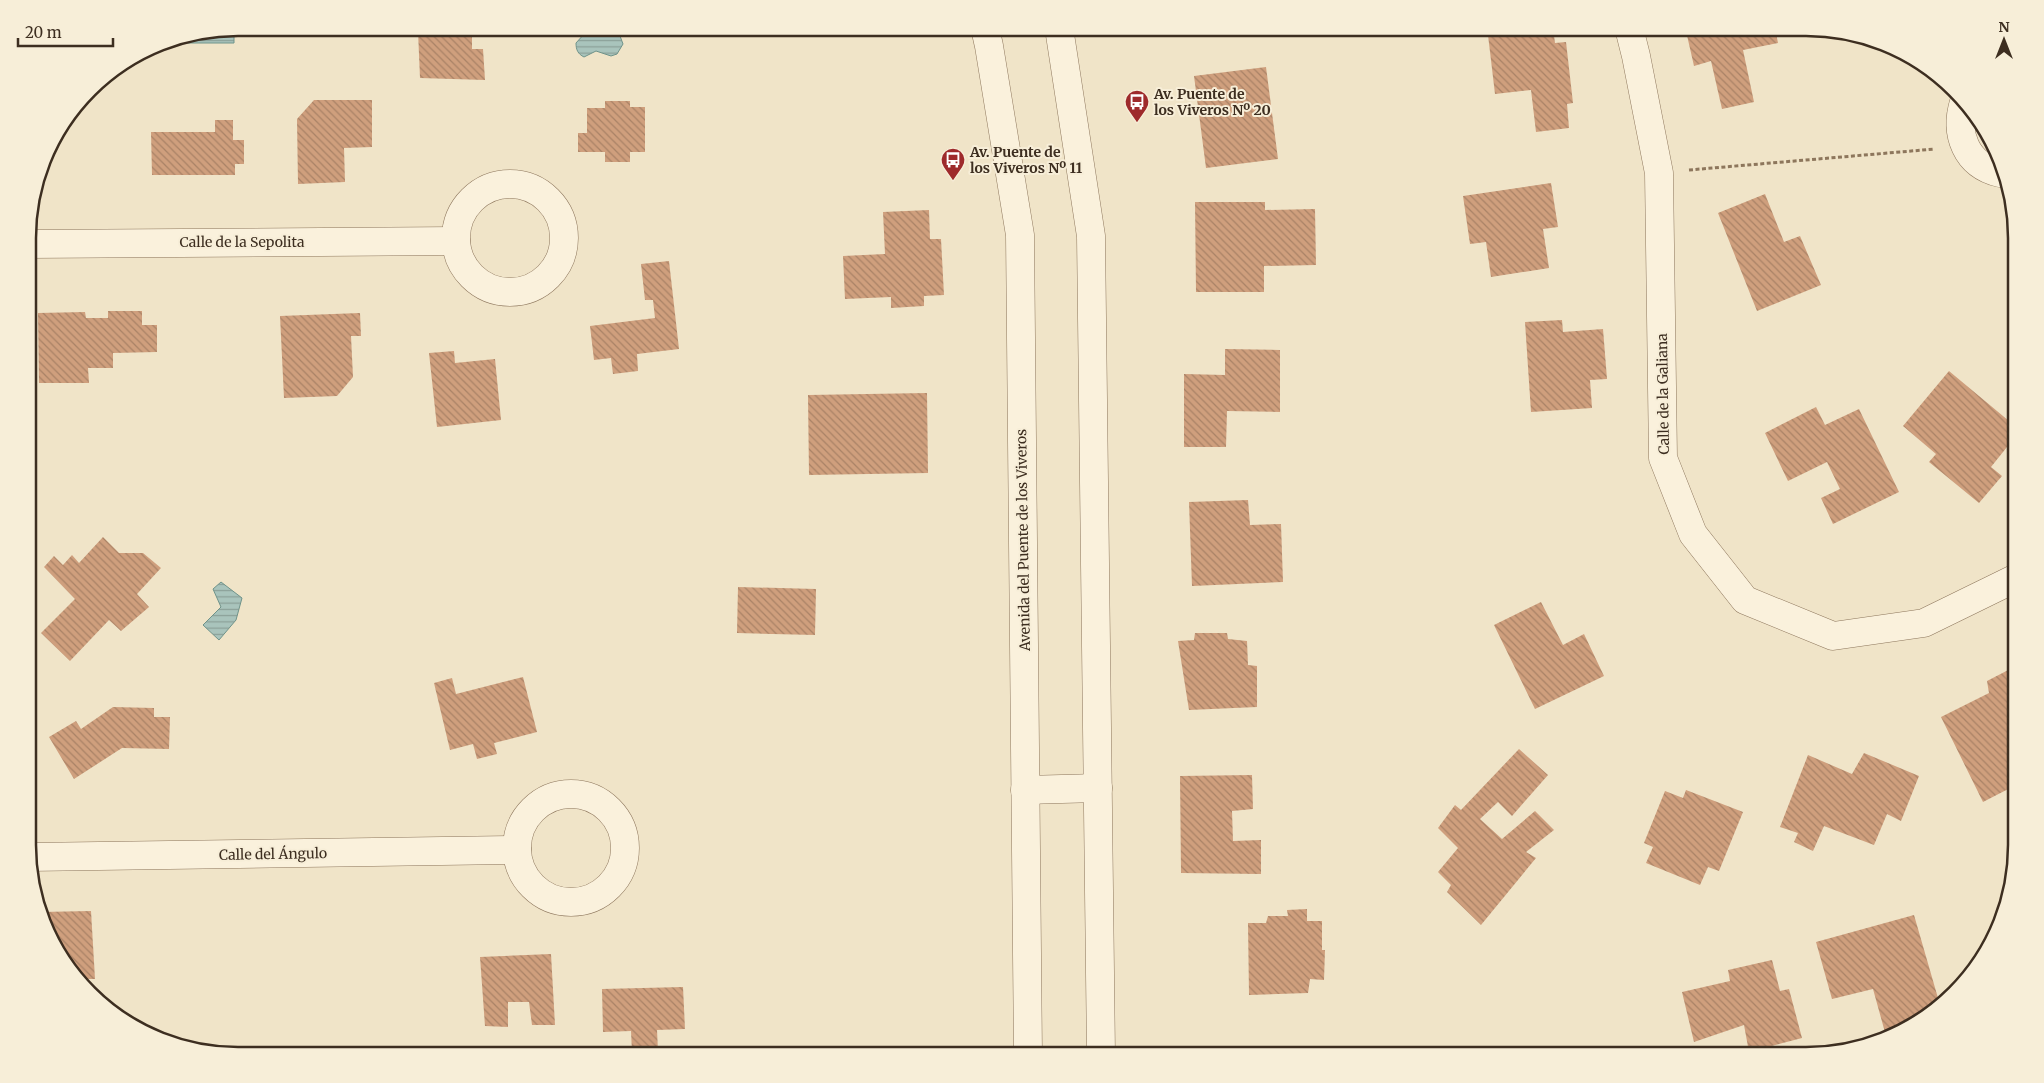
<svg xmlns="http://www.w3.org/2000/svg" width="2044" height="1083" viewBox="0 0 2044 1083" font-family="Merriweather,serif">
  <defs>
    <pattern id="water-rules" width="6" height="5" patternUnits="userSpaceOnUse" patternTransform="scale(1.25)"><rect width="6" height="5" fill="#a9c4bc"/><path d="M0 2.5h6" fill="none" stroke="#8ba098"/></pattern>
    <pattern id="building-back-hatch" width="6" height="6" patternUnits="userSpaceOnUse" patternTransform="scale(1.25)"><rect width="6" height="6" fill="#cf9f7d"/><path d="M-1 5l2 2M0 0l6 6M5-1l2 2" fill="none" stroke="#a98266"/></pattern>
  </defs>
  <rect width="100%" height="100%" fill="#f0e4c8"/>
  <!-- water -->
  <g fill="url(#water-rules)" stroke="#6f938a">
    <polygon points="234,28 234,43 183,43 183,38"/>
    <path d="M594,28H605L620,36L623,44L617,54L611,56L596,51L584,57C578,54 576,50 576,43L585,33Z"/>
    <polygon points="221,582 242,598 236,620 219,640 203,625 221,607 213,589"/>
  </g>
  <!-- building -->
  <g fill="url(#building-back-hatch)">
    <polygon points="472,28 472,49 483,49 485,80 420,78 418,31"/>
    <polygon points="1553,28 1555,43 1566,42 1573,103 1567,104 1569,128 1536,132 1531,90 1495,94 1488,35"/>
    <polygon points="1701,28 1775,28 1778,43 1743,50 1754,102 1722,109 1711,61 1694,66 1686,31"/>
    <polygon points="1266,67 1278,159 1206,168 1194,76"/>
    <polygon points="314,100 372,100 372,147 344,148 345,182 298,184 297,119"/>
    <polygon points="605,101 630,101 630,107 645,107 645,152 630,152 630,162 605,162 605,152 578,152 578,133 587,133 587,108 605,108"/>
    <polygon points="215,120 233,120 233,140 244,140 244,164 235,164 235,175 152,175 151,132 215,132"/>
    <polygon points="1551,183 1558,227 1543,229 1549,268 1491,277 1486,242 1470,244 1463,196"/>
    <polygon points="1765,194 1784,242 1800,236 1821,285 1757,311 1718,213"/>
    <polygon points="1195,202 1265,202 1265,210 1315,209 1316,265 1264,266 1264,292 1196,292"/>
    <polygon points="929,210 930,239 941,239 944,295 924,296 924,306 891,308 891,297 845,299 843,256 885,254 883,212"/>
    <polygon points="669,261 679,349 637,354 638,371 613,374 611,358 594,360 590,326 655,318 653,300 645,300 641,264"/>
    <polygon points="108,311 142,311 142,325 157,325 157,352 113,353 113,368 88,368 89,383 39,383 38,313 85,312 86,318 108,318"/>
    <polygon points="360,313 361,336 351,336 353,377 337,396 284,398 280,316"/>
    <polygon points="1562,320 1563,332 1603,329 1607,379 1590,380 1592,408 1531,412 1525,322"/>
    <polygon points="1225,349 1280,350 1280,412 1227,411 1226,447 1184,447 1184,374 1225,375"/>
    <polygon points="454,351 455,363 495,359 501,420 437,427 429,353"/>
    <polygon points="1949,371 2015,426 2015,437 1991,467 2002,476 1979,503 1929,462 1936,454 1903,426"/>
    <polygon points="927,393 928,473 809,475 808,395"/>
    <polygon points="1816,407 1825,425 1859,409 1899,492 1833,524 1821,498 1840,489 1827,462 1788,481 1765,433"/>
    <polygon points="1248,500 1250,525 1281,524 1283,582 1192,586 1189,502"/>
    <polygon points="103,537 119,553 143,553 161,568 137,594 149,607 121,631 109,620 70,661 41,633 75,599 44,567 54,556 63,565 72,555 79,563"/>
    <polygon points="738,587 816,589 815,635 737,633"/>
    <polygon points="1541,602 1563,645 1584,634 1604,676 1535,709 1494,625"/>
    <polygon points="1195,633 1227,633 1228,639 1247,641 1248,665 1257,666 1257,707 1189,710 1178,641 1194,640"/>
    <polygon points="2016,666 2016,747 2014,748 2016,752 2016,785 1983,802 1941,717 1989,693 1987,681"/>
    <polygon points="523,677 537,732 494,743 497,754 477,759 473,744 450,750 434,683 452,678 456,694"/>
    <polygon points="113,707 154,708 154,717 170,717 169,749 122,748 74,779 49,737 76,721 81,729"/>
    <polygon points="1519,749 1548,775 1512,816 1498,802 1480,819 1502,839 1535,811 1554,830 1526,852 1536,858 1481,925 1447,892 1451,885 1438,872 1458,848 1438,828 1455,805 1461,810"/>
    <polygon points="1864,753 1919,776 1901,821 1887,814 1874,845 1824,826 1813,851 1794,842 1798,833 1780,827 1808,755 1852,774"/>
    <polygon points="1252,775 1253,809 1232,811 1233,841 1261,840 1261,874 1181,873 1180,776"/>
    <polygon points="1686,790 1743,812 1719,871 1708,867 1700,885 1646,863 1653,847 1644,843 1665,791 1683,798"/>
    <polygon points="1307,909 1307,921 1322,921 1322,950 1325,950 1324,980 1310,979 1308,993 1249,995 1248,923 1266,923 1268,916 1288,916 1287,910"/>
    <polygon points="91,911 95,979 79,979 71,973 43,925 40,912"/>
    <polygon points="1914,915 1940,1005 1923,1020 1895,1034 1886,1036 1873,989 1832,999 1816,942"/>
    <polygon points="551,954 555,1025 532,1025 529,1002 508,1002 508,1027 485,1026 480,957"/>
    <polygon points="1772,960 1780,991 1789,989 1802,1038 1749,1052 1744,1025 1694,1042 1682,992 1730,981 1728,970"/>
    <polygon points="683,987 685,1029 657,1030 658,1051 632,1052 631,1031 603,1032 602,989"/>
  </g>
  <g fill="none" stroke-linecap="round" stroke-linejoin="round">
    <defs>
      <g id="minor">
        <polyline points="1629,28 1636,56 1659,173 1663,458 1693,534 1745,600 1833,636 1924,623 2016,578"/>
        <path d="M1964,102C1954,134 1966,165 2000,173"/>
        <circle cx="510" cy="238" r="54"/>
        <polyline points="28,244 456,241"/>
        <polyline points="1025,790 1098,788"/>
        <circle cx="571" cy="848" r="54"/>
        <polyline points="29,857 517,850"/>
      </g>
      <g id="tertiary">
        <polyline points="985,28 989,46 1020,235 1028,1055"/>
        <polyline points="1059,28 1091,236 1101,1055"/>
      </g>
    </defs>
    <!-- minor casing -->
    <use href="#minor" stroke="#8d765c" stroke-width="29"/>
    <!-- tertiary casing -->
    <use href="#tertiary" stroke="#8d765c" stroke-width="29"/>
    <!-- path -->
    <polyline stroke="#8d765c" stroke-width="3" stroke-dasharray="4 2.5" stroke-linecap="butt" points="1689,170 1935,149"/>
    <!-- minor -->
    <use href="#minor" stroke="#faf1dc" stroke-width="28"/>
    <!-- tertiary -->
    <use href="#tertiary" stroke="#faf1dc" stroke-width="28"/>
  </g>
  <!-- icons -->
  <defs>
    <symbol id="bus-pin" viewBox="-11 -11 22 30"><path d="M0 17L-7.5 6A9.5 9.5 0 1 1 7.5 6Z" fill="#9e2a2b" stroke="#f7eed8"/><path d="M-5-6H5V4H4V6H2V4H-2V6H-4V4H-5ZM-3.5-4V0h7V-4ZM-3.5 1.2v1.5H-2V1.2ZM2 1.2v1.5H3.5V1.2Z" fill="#fff"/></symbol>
  </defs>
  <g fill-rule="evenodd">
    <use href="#bus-pin" x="1123" y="88" width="28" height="38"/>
    <use href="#bus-pin" x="939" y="146" width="28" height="38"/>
  </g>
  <g text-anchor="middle" stroke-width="4" stroke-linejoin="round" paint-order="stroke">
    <!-- poi labels -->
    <g font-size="14" font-weight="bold" fill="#3d2e20" stroke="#f7eed8" text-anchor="start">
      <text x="1154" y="99">Av. Puente de<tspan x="1154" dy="16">los Viveros Nº 20</tspan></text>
      <text x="970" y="157">Av. Puente de<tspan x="970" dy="16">los Viveros Nº 11</tspan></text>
    </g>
    <!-- street labels -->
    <g font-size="14" fill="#3d2e20" stroke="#f7eed8">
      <text x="242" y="247">Calle de la Sepolita</text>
      <text transform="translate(1663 394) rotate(-91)" y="5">Calle de la Galiana</text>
      <text transform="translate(1023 540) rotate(-91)" y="5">Avenida del Puente de los Viveros</text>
      <text transform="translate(273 854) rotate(-1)" y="5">Calle del Ángulo</text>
    </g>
  </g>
  <!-- crop -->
  <path d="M0 0H2044V1083H0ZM238 36H1806A202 202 0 0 1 2008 238V845A202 202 0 0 1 1806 1047H238A202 202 0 0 1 36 845V238A202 202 0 0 1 238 36Z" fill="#f7eed8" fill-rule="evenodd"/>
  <path fill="none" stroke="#3d2e20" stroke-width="2.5" d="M238 36H1806A202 202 0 0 1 2008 238V845A202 202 0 0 1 1806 1047H238A202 202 0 0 1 36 845V238A202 202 0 0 1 238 36Z"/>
  <!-- north arrow -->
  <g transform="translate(2004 40)" stroke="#f7eed8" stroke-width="4" paint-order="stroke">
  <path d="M0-4L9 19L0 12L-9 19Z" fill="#3d2e20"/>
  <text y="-8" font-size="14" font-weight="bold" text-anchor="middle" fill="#3d2e20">N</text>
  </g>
  <!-- scale -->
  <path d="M18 38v8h95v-8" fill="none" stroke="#3d2e20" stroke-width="2.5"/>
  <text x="25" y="38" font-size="15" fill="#3d2e20" stroke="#f7eed8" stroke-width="4" paint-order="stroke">20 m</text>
</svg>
